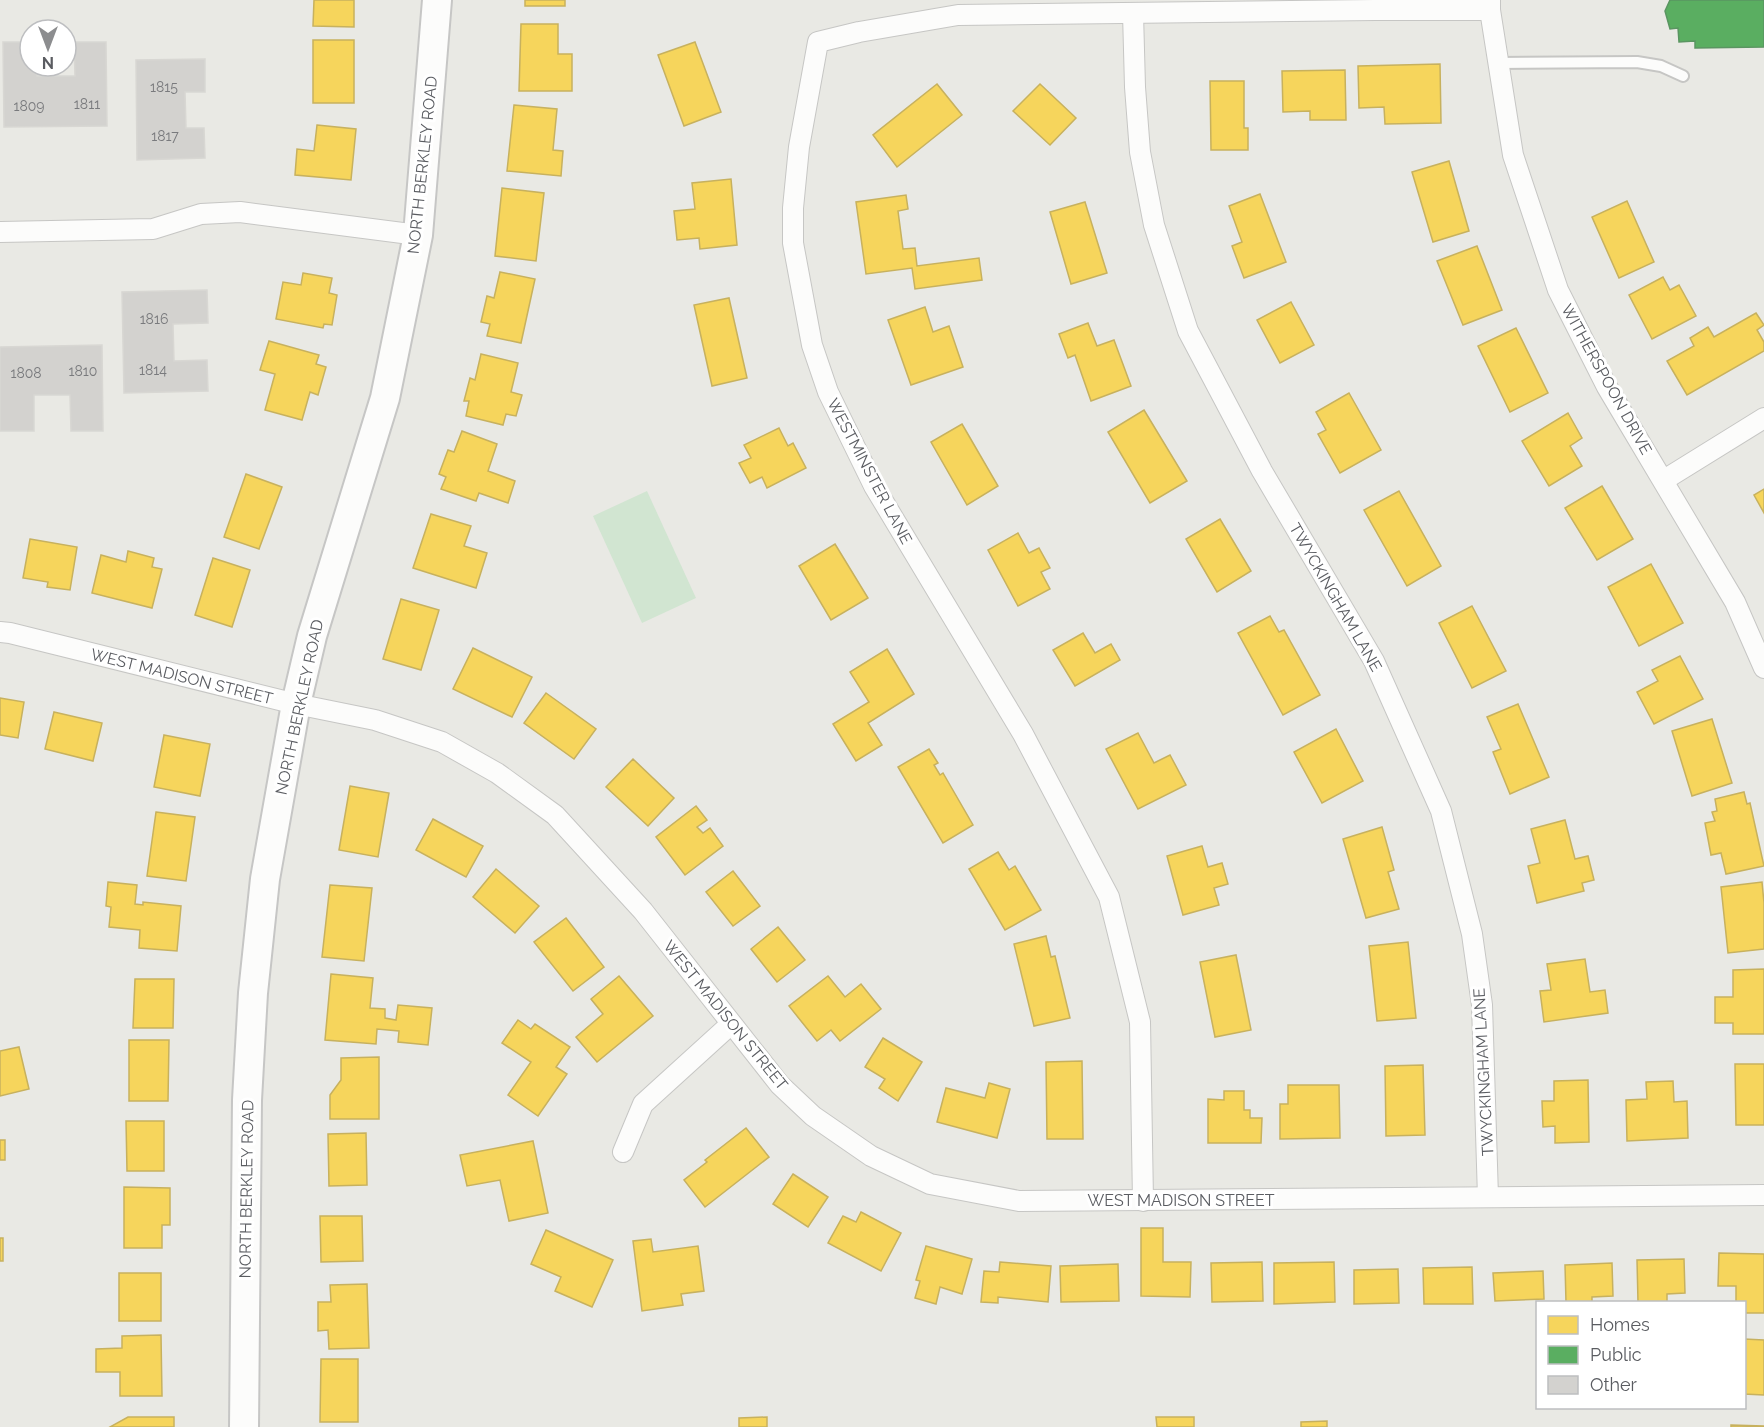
<svg xmlns="http://www.w3.org/2000/svg" width="1764" height="1427" viewBox="0 0 1764 1427" font-family="Raleway,sans-serif">
  <rect width="100%" height="100%" fill="#e9e9e4"/>
  <!-- green -->
  <polygon fill="#d1e5d1" points="647,491 696,598 642,623 593,516"/>
  <!-- homes -->
  <g fill="#f6d55c" stroke="#c7b15e" stroke-width="1.5">
    <polygon points="314,0 354,0 354,27 313,26"/>
    <rect x="525" y="0" width="40" height="6"/>
    <polygon points="521,24 558,24 558,54 572,54 572,91 519,91"/>
    <rect x="313" y="40" width="41" height="63"/>
    <polygon points="695,42 721,112 684,126 658,55"/>
    <polygon points="1440,64 1441,123 1385,124 1384,107 1359,108 1358,66"/>
    <polygon points="1345,70 1346,120 1310,120 1310,111 1283,112 1282,71"/>
    <polygon points="1210,81 1244,81 1244,128 1248,128 1248,150 1211,150"/>
    <polygon points="937,84 962,115 897,167 873,135"/>
    <polygon points="1040,84 1076,118 1050,145 1013,111"/>
    <polygon points="514,105 557,109 553,150 563,151 561,176 507,171"/>
    <polygon points="317,125 356,129 351,180 295,175 297,149 314,151"/>
    <polygon points="1449,161 1469,231 1433,242 1412,172"/>
    <polygon points="731,179 737,245 700,249 699,238 677,240 674,211 695,209 692,183"/>
    <polygon points="502,188 544,193 536,261 495,256"/>
    <polygon points="1260,194 1286,262 1244,278 1232,246 1242,242 1229,206"/>
    <polygon points="906,195 908,209 898,211 903,249 915,248 917,266 979,258 982,280 915,289 912,268 866,274 856,202"/>
    <polygon points="1627,201 1654,262 1619,278 1592,217"/>
    <polygon points="1085,202 1107,273 1071,284 1050,212"/>
    <polygon points="1477,246 1502,310 1463,325 1437,261"/>
    <polygon points="500,272 535,279 521,343 487,336 490,324 481,322 487,296 494,298"/>
    <polygon points="303,273 332,278 329,293 337,295 332,325 324,324 323,328 276,319 283,282 301,285"/>
    <polygon points="1663,277 1670,290 1679,285 1696,316 1652,339 1629,295"/>
    <polygon points="729,298 747,378 712,386 694,305"/>
    <polygon points="1291,302 1314,345 1280,363 1257,320"/>
    <polygon points="925,307 933,332 949,326 963,367 911,385 888,320"/>
    <polygon points="1756,313 1764,325 1757,330 1764,342 1764,351 1687,395 1667,361 1694,346 1690,338 1708,327 1714,337"/>
    <polygon points="1088,323 1097,346 1114,340 1131,386 1091,401 1075,355 1068,358 1059,334"/>
    <polygon points="1516,328 1548,393 1510,412 1478,346"/>
    <polygon points="269,341 319,355 316,364 326,367 318,395 310,392 302,420 265,410 275,374 260,370"/>
    <polygon points="481,354 518,363 511,392 522,395 516,416 506,414 503,425 466,416 469,401 464,401 470,378 475,380"/>
    <polygon points="1349,393 1381,450 1340,473 1318,434 1326,430 1316,412"/>
    <polygon points="1144,410 1187,481 1150,503 1108,432"/>
    <polygon points="1568,413 1582,438 1570,446 1582,466 1549,486 1522,441"/>
    <polygon points="962,424 998,486 967,505 931,442"/>
    <polygon points="779,428 788,446 793,443 806,468 767,488 762,477 750,483 739,463 751,458 744,445"/>
    <polygon points="462,431 497,444 488,471 515,481 508,503 479,493 476,501 441,489 446,477 439,474 448,450 454,452"/>
    <polygon points="246,474 282,487 259,549 224,537"/>
    <polygon points="1602,486 1633,539 1597,560 1565,508"/>
    <polygon points="1764,489 1764,513 1754,495"/>
    <polygon points="1399,491 1441,566 1407,586 1364,510"/>
    <polygon points="431,514 471,526 464,546 487,553 476,588 413,568"/>
    <polygon points="1220,519 1251,571 1217,592 1186,539"/>
    <polygon points="1018,533 1029,553 1039,548 1050,568 1041,572 1050,589 1018,606 988,550"/>
    <polygon points="30,539 77,547 70,590 47,587 48,582 23,578"/>
    <polygon points="835,544 868,598 831,620 799,566"/>
    <polygon points="128,551 154,558 152,567 162,569 152,608 92,593 101,555 126,562"/>
    <polygon points="213,558 250,570 232,627 195,615"/>
    <polygon points="1651,564 1683,623 1639,646 1608,587"/>
    <polygon points="401,599 439,610 421,670 383,659"/>
    <polygon points="1472,606 1506,671 1472,688 1439,623"/>
    <polygon points="1270,616 1279,632 1284,630 1320,695 1283,715 1238,633"/>
    <polygon points="1083,633 1095,653 1111,644 1120,660 1075,686 1053,650"/>
    <polygon points="473,648 532,677 512,717 453,689"/>
    <polygon points="887,649 914,694 868,723 882,745 856,761 833,724 869,702 850,672"/>
    <polygon points="1680,656 1703,699 1654,724 1637,692 1658,681 1652,670"/>
    <polygon points="546,693 596,729 574,759 524,723"/>
    <polygon points="0,698 24,702 18,738 0,735"/>
    <polygon points="1518,704 1549,777 1510,794 1493,752 1501,749 1487,717"/>
    <polygon points="54,712 102,723 93,761 45,749"/>
    <polygon points="1712,719 1732,783 1692,796 1672,731"/>
    <polygon points="1336,729 1363,781 1322,803 1294,752"/>
    <polygon points="1138,733 1154,763 1170,755 1186,785 1138,809 1106,749"/>
    <polygon points="164,735 210,744 200,796 154,787"/>
    <polygon points="929,749 938,763 934,765 940,775 943,773 973,825 943,843 898,767"/>
    <polygon points="633,759 674,798 648,826 606,787"/>
    <polygon points="350,786 389,793 378,857 339,850"/>
    <polygon points="1744,792 1747,804 1750,803 1764,866 1726,874 1721,853 1711,855 1705,823 1715,821 1712,812 1717,811 1715,799"/>
    <polygon points="696,806 707,820 697,827 703,833 710,828 723,846 685,875 656,837"/>
    <polygon points="156,812 195,817 186,881 147,876"/>
    <polygon points="433,819 483,846 466,877 416,850"/>
    <polygon points="1565,820 1575,859 1588,856 1594,880 1582,883 1584,891 1537,903 1528,866 1540,863 1531,829"/>
    <polygon points="1382,827 1394,870 1388,872 1399,909 1366,918 1343,839"/>
    <polygon points="1202,846 1208,867 1222,863 1228,884 1214,888 1219,905 1183,915 1167,856"/>
    <polygon points="998,852 1009,870 1015,866 1041,910 1005,930 969,869"/>
    <polygon points="496,869 539,906 515,933 473,897"/>
    <polygon points="733,871 760,906 733,926 706,892"/>
    <polygon points="108,882 137,885 135,904 143,905 143,902 181,906 177,951 139,948 140,930 109,927 111,907 106,906"/>
    <polygon points="1762,882 1764,903 1764,949 1728,953 1721,887"/>
    <polygon points="330,885 372,888 364,961 322,957"/>
    <polygon points="566,918 604,967 573,991 534,942"/>
    <polygon points="778,927 805,960 777,982 751,949"/>
    <polygon points="1046,936 1051,957 1055,956 1070,1018 1034,1026 1014,944"/>
    <polygon points="1408,942 1416,1018 1377,1021 1369,946"/>
    <polygon points="1236,955 1251,1030 1215,1037 1200,962"/>
    <polygon points="1585,959 1590,992 1605,990 1608,1013 1544,1022 1540,991 1551,990 1547,964"/>
    <polygon points="1764,969 1764,1034 1733,1034 1733,1023 1715,1023 1715,997 1733,997 1733,970"/>
    <polygon points="331,974 373,978 370,1008 385,1009 385,1018 396,1020 398,1005 432,1008 428,1045 398,1042 399,1031 377,1029 376,1044 325,1040"/>
    <polygon points="619,976 653,1016 597,1062 576,1037 603,1014 591,999"/>
    <polygon points="828,976 845,997 861,984 881,1009 840,1041 831,1030 817,1041 789,1006"/>
    <polygon points="135,979 174,979 173,1028 133,1028"/>
    <polygon points="518,1020 531,1029 535,1024 570,1047 556,1067 567,1074 538,1116 508,1095 531,1062 502,1043"/>
    <polygon points="883,1038 922,1062 898,1101 879,1088 885,1079 865,1067"/>
    <polygon points="129,1040 169,1040 168,1101 129,1101"/>
    <polygon points="19,1047 29,1089 0,1096 0,1051"/>
    <polygon points="379,1057 379,1119 330,1119 330,1095 341,1080 341,1058"/>
    <polygon points="1082,1061 1083,1139 1047,1139 1046,1062"/>
    <polygon points="1735,1064 1764,1064 1764,1125 1736,1125"/>
    <polygon points="1423,1065 1425,1135 1386,1136 1385,1066"/>
    <polygon points="1588,1080 1589,1142 1555,1143 1555,1126 1543,1127 1542,1101 1554,1101 1554,1081"/>
    <polygon points="1673,1081 1674,1102 1687,1101 1688,1138 1627,1141 1626,1100 1647,1099 1646,1082"/>
    <polygon points="989,1083 1010,1089 997,1138 937,1122 946,1088 985,1098"/>
    <polygon points="1288,1085 1339,1085 1340,1138 1280,1139 1280,1104 1288,1104"/>
    <polygon points="1224,1091 1244,1091 1244,1110 1250,1110 1250,1118 1262,1118 1261,1143 1208,1143 1208,1099 1224,1100"/>
    <polygon points="126,1121 164,1121 164,1171 127,1171"/>
    <polygon points="746,1128 769,1157 705,1207 684,1180 707,1162 705,1160"/>
    <polygon points="366,1133 367,1185 329,1186 328,1134"/>
    <rect x="0" y="1140" width="5" height="20"/>
    <polygon points="533,1141 548,1213 509,1221 500,1180 467,1186 460,1155"/>
    <polygon points="793,1174 828,1197 808,1227 773,1204"/>
    <polygon points="124,1187 170,1188 170,1225 162,1225 162,1248 124,1248"/>
    <polygon points="861,1212 901,1233 881,1271 828,1243 843,1216 856,1222"/>
    <polygon points="320,1216 362,1216 363,1261 321,1262"/>
    <polygon points="1141,1228 1163,1228 1163,1262 1191,1262 1190,1297 1141,1296"/>
    <polygon points="546,1230 613,1260 592,1307 555,1291 561,1277 531,1264"/>
    <rect x="0" y="1238" width="3" height="23"/>
    <polygon points="651,1239 653,1252 698,1246 704,1291 681,1294 683,1305 642,1311 633,1241"/>
    <polygon points="926,1246 972,1259 962,1294 940,1287 936,1304 915,1298 920,1281 916,1280"/>
    <polygon points="1719,1253 1764,1254 1764,1313 1744,1313 1744,1302 1736,1302 1736,1286 1718,1286"/>
    <polygon points="1684,1259 1685,1293 1667,1294 1667,1302 1638,1302 1637,1260"/>
    <polygon points="1000,1262 1051,1266 1048,1302 998,1297 998,1303 981,1302 984,1271 999,1272"/>
    <polygon points="1262,1262 1263,1301 1212,1302 1211,1263"/>
    <polygon points="1334,1262 1335,1302 1274,1304 1274,1263"/>
    <polygon points="1612,1263 1613,1296 1592,1297 1592,1302 1566,1302 1565,1265"/>
    <polygon points="1118,1264 1119,1301 1061,1302 1060,1266"/>
    <polygon points="1472,1267 1473,1304 1424,1304 1423,1268"/>
    <polygon points="1398,1269 1399,1303 1354,1304 1354,1270"/>
    <polygon points="1543,1271 1544,1299 1495,1301 1493,1273"/>
    <rect x="119" y="1273" width="42" height="48"/>
    <polygon points="367,1284 369,1348 329,1349 328,1330 318,1331 318,1302 331,1302 330,1285"/>
    <polygon points="161,1335 162,1396 120,1396 120,1372 96,1372 96,1349 122,1348 122,1336"/>
    <polygon points="1744,1339 1764,1340 1764,1395 1744,1394"/>
    <polygon points="321,1359 358,1359 358,1422 320,1422"/>
    <polygon points="128,1417 174,1417 174,1427 110,1427"/>
    <polygon points="767,1417 767,1427 739,1427 739,1418"/>
    <polygon points="1156,1417 1194,1417 1194,1427 1157,1427"/>
    <polygon points="1327,1421 1327,1427 1301,1427 1301,1422"/>
    <polygon points="1731,1425 1764,1426 1764,1427 1731,1427"/>
  </g>
  <!-- public -->
  <polygon fill="#5aae61" stroke="#5a9561" stroke-width="1.5" points="1670,0 1764,0 1764,47 1695,48 1695,41 1679,42 1678,28 1670,29 1665,11"/>
  <!-- building -->
  <g fill="#d3d2cf" stroke="#d8d7d3" stroke-width="1.5">
    <polygon points="3,42 30,42 30,66 37,66 37,76 75,76 74,42 106,42 107,126 4,127"/>
    <polygon points="205,59 205,92 185,92 186,128 204,128 205,158 137,160 136,60"/>
    <polygon points="207,290 208,323 173,324 174,361 207,360 208,391 124,393 122,292"/>
    <polygon points="102,345 103,431 71,431 70,395 34,395 34,431 0,431 0,347"/>
  </g>
  <g fill="none" stroke-linecap="round" stroke-linejoin="round">
    <defs>
      <polyline id="lane" points="1498,63 1637,62 1661,66 1683,76"/>
      <g id="street">
        <polyline points="1490,0 1490,10 1513,155 1558,290 1607,387 1735,602 1764,668"/>
        <polyline points="1133,13 1135,87 1140,152 1154,225 1188,331 1262,471 1374,661 1441,811 1472,934 1482,1005 1488,1197"/>
        <polyline points="0,232 153,229 201,214 240,212 418,235"/>
        <polyline points="1664,480 1764,418"/>
        <polyline points="0,632 10,633 296,704 375,720 442,742 497,773 555,815 643,911 780,1085 813,1116 871,1156 930,1184 1019,1201 1764,1195"/>
        <polyline points="623,1152 643,1104 731,1024"/>
        <polyline points="1143,1201 1140,1022 1109,897 1023,734 874,486 828,392 812,345 793,243 793,208 799,147 818,42 859,32 958,15 1375,10 1490,10"/>
      </g>
      <polyline id="secondary" points="244,1427 247,1100 253,993 265,879 296,704 312,636 385,398 418,235 437,0"/>
    </defs>
    <!-- lane casing -->
    <use href="#lane" stroke="#c6c6c4" stroke-width="14"/>
    <!-- street casing -->
    <use href="#street" stroke="#c6c6c4" stroke-width="22"/>
    <!-- secondary casing -->
    <use href="#secondary" stroke="#c6c6c5" stroke-width="32"/>
    <!-- lane -->
    <use href="#lane" stroke="#fcfcfb" stroke-width="10"/>
    <!-- street -->
    <use href="#street" stroke="#fcfcfb" stroke-width="20"/>
    <!-- secondary -->
    <use href="#secondary" stroke="#fcfcfb" stroke-width="28"/>
  </g>
  <g text-anchor="middle" stroke-width="6" stroke-linejoin="round" paint-order="stroke">
    <!-- number labels -->
    <g font-size="14" fill="#797a7d">
      <text x="164" y="92">1815</text>
      <text x="87" y="109">1811</text>
      <text x="29" y="111">1809</text>
      <text x="165" y="141">1817</text>
      <text x="154" y="324">1816</text>
      <text x="153" y="375">1814</text>
      <text x="83" y="376">1810</text>
      <text x="26" y="378">1808</text>
    </g>
    <!-- street labels -->
    <g font-size="16" fill="#5a5c61" stroke="#fff">
      <text transform="translate(422 165) rotate(-84)" y="6">NORTH BERKLEY ROAD</text>
      <text transform="translate(1607 379) rotate(61)" y="6">WITHERSPOON DRIVE</text>
      <text transform="translate(870 471) rotate(62)" y="6">WESTMINSTER LANE</text>
      <text transform="translate(1336 597) rotate(60)" y="6">TWYCKINGHAM LANE</text>
      <text transform="translate(182 676) rotate(14)" y="6">WEST MADISON STREET</text>
      <text transform="translate(299 707) rotate(-78)" y="6">NORTH BERKLEY ROAD</text>
      <text transform="translate(726 1015) rotate(51)" y="6">WEST MADISON STREET</text>
      <text transform="translate(1483 1072) rotate(-93)" y="6">TWYCKINGHAM LANE</text>
      <text transform="translate(246 1189) rotate(-89)" y="6">NORTH BERKLEY ROAD</text>
      <text x="1181" y="1206">WEST MADISON STREET</text>
    </g>
  </g>
  <!-- legend -->
  <rect x="1536" y="1301" width="210" height="108" fill="#ffffff" stroke="#bdbec0" stroke-width="1.5"/>
  <rect x="1548" y="1316" width="30" height="18" fill="#f6d55c" stroke="#bdbec0" stroke-width="1.5"/>
  <text x="1590" y="1331" font-size="18" fill="#5a5c61">Homes</text>
  <rect x="1548" y="1346" width="30" height="18" fill="#5aae61" stroke="#bdbec0" stroke-width="1.5"/>
  <text x="1590" y="1361" font-size="18" fill="#5a5c61">Public</text>
  <rect x="1548" y="1376" width="30" height="18" fill="#d3d2cf" stroke="#bdbec0" stroke-width="1.5"/>
  <text x="1590" y="1391" font-size="18" fill="#5a5c61">Other</text>
  <!-- north arrow -->
  <g transform="translate(48 48) rotate(180)"><circle r="28" fill="#ffffff" stroke="#bdbec0" stroke-width="1.5"/>
  <path d="M0-4.5L10 22L0 15L-10 22Z" fill="#8c8d8f"/>
  <text y="-9" font-size="16" font-weight="bold" text-anchor="middle" fill="#5a5c61">N</text>
  </g>
</svg>
